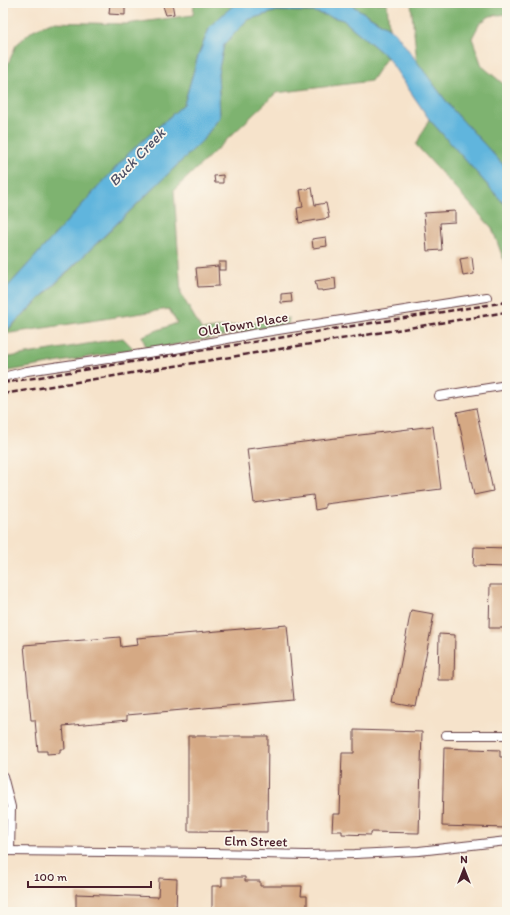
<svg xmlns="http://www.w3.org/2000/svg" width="510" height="915" viewBox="0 0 510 915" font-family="Itim,sans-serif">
  <rect width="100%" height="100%" fill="#fbf7ec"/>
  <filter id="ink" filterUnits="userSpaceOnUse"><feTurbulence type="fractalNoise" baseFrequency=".025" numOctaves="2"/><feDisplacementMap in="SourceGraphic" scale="8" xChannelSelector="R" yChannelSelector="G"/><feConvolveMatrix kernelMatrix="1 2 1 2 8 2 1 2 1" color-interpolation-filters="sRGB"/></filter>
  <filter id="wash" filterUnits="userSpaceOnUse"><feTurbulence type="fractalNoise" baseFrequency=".012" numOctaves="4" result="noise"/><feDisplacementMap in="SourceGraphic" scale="16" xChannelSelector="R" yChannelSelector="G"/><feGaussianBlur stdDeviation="0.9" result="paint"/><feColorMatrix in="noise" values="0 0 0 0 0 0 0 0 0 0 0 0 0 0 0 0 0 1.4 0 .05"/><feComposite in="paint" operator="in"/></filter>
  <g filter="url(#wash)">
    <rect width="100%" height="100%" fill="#f6e3cb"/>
    <!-- forest -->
    <g fill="#7eb36f" stroke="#64694d">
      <polygon points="194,3 236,3 210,26 198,56 184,104 129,153 3,292 3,76 16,45 33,30 51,22 126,24 193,15"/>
      <polygon points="348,3 387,3 389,28"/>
      <polygon points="411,3 507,3 507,14 490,16 480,23 472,38 482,66 507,87 507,169 452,109 417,62"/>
      <polygon points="277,11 314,12 343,20 387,57 371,81 276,93 174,190 181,294 202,330 289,318 288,324 147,350 142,336 177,323 169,309 4,334 202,141 220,117 218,73 224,45 247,20"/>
      <polygon points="429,119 507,207 507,269 492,228 416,145"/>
      <polygon points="123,338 134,349 3,372 3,358"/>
    </g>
    <!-- water -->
    <polygon fill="#60b5dd" stroke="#556a84" points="236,3 348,3 395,32 452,109 507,169 507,207 429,119 387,57 343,20 314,12 277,11 247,20 224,45 218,73 220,117 202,141 3,334 3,292 129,153 184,104 198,56 210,26"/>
    <g id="blocks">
      <!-- building -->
      <g fill="#d5a984">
        <polygon points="110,3 125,3 125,15 109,14"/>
        <polygon points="162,3 172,3 174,14 166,15"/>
        <polygon points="223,175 223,183 215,183 214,176"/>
        <polygon points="312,188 315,205 326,203 329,218 299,223 297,208 303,207 300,190"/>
        <polygon points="455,211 455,222 440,223 442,250 427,251 424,213"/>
        <polygon points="326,237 327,246 313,248 312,239"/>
        <polygon points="472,257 474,274 463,276 460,259"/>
        <rect x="219" y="262" width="7" height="8"/>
        <polygon points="218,266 219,286 198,287 196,268"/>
        <polygon points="335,278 336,289 322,291 322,290 317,290 315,281"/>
        <polygon points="291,293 292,302 281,303 281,294"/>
        <polygon points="476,408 493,491 474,495 457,412"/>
        <polygon points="433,426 441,489 325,504 325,508 315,510 313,495 254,503 247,449"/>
        <polygon points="474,547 507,548 507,567 473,566"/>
        <polygon points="490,585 507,585 507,628 489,628"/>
        <polygon points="411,610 434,614 416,707 393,703"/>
        <polygon points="287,625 294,700 127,715 127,720 63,726 65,749 60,749 60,753 47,754 47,751 38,751 35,720 31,720 24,645 120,637 121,647 138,645 137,638"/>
        <polygon points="439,634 455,635 454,680 438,680"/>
        <polygon points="354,730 422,732 419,833 371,832 371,835 342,834 342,831 332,831 333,814 340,814 342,753 354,753"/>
        <polygon points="188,736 268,736 267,832 188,831"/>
        <polygon points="444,748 500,750 500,757 507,757 506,828 442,826"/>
        <polygon points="222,877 245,877 245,881 260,881 260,886 302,886 301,896 307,896 307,912 212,912 212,886 222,886"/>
        <polygon points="159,878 177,879 176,912 76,912 76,894 158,897"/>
      </g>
    </g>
  </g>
  <g filter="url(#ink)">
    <use href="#blocks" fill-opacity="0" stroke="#643c43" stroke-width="1"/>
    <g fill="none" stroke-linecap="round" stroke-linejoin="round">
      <defs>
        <g id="street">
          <polyline points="3,377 27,371 175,349 253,334 487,297"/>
          <polyline points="439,396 507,385"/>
          <polyline points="446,735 507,735"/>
          <polyline points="3,776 11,807 10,851"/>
          <polyline points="3,851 210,853 306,855 355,854 419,851 507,841"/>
        </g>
      </defs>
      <!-- street casing -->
      <use href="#street" stroke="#643c43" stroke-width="10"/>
      <!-- street -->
      <use href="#street" stroke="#fff" stroke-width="8"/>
      <!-- rail -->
      <g stroke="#4a1f2b" stroke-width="2.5" stroke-dasharray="6 3" stroke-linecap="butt">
        <polyline points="3,383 333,329 507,302"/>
        <polyline points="3,394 507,312"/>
      </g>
    </g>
  </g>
  <g text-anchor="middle" stroke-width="3.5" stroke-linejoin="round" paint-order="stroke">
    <!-- street labels -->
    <g font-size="14" fill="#4a1f2b" stroke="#fbf7ec">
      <text transform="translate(243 324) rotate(-10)" y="5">Old Town Place</text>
      <text transform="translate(256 841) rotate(1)" y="5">Elm Street</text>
    </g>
    <!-- water labels -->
    <g font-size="15" font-style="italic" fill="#525469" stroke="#fbf7ec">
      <text transform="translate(137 157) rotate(-46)" y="5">Buck Creek</text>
    </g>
  </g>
  <!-- margin -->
  <rect width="510" height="915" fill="none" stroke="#fbf7ec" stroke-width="16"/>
  <!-- north arrow -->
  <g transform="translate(464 869)" stroke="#fbf7ec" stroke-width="3" paint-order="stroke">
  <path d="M0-3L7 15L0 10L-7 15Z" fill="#4a1f2b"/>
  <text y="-6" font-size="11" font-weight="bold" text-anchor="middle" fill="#4a1f2b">N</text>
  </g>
  <!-- scale -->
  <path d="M28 881v6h123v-6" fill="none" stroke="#4a1f2b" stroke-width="2"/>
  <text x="34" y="881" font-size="12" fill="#4a1f2b" stroke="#fbf7ec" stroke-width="3" paint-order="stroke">100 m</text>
</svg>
